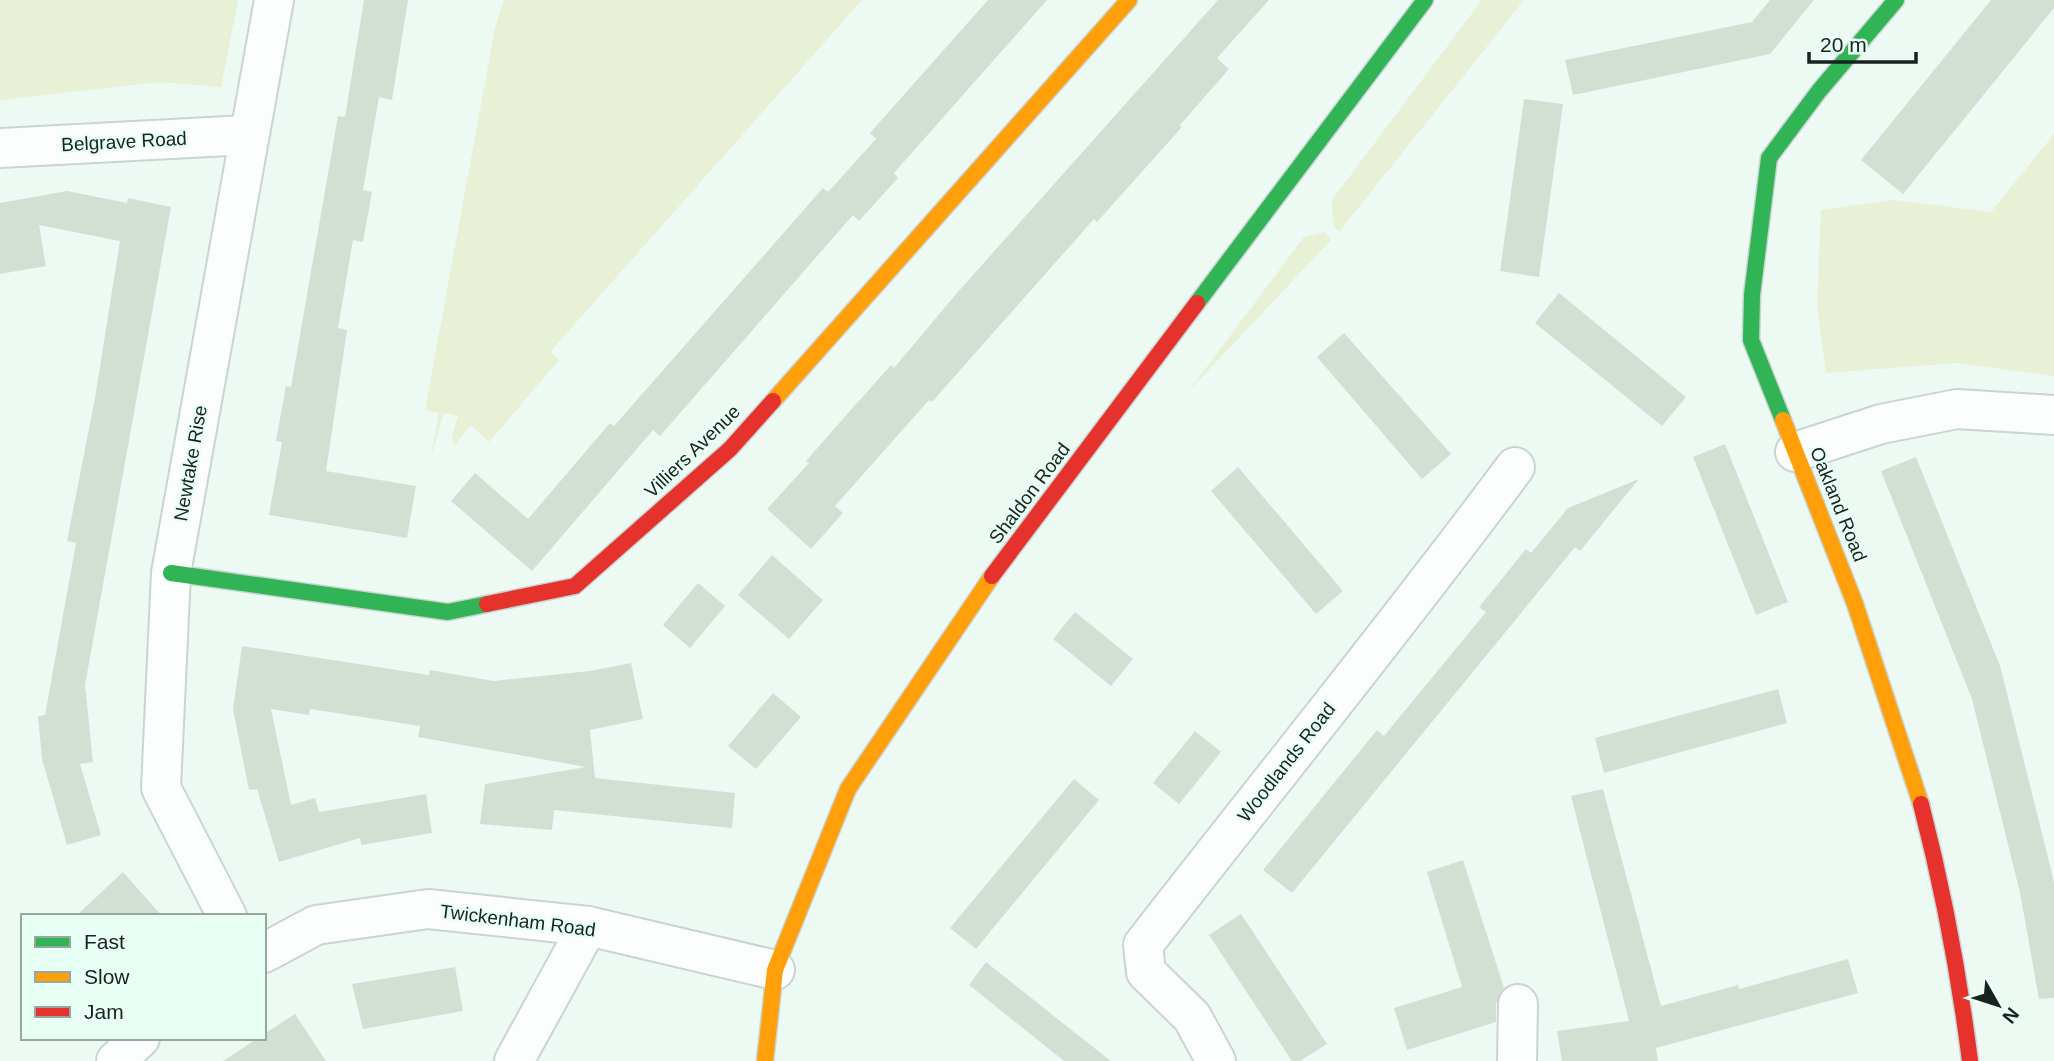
<svg xmlns="http://www.w3.org/2000/svg" width="2054" height="1061" viewBox="0 0 2054 1061" font-family="Arial,sans-serif">
  <rect width="100%" height="100%" fill="#edfaf4"/>
  <!-- green -->
  <g fill="#e8f0d5">
    <polygon points="0,0 238,0 221,87 159,82 0,100"/>
    <polygon points="504,0 862,0 550,352 559,360 489,442 471,425 454,446 452,437 458,416 444,413 430,460 439,413 425,410 495,28"/>
    <polygon points="1482,0 1524,0 1339,232 1333,225 1332,200"/>
    <polygon points="2054,134 2054,376 1956,363 1826,373 1817,307 1821,210 1893,200 1991,212"/>
    <polygon points="1325,232 1331,240 1188,392 1304,237"/>
  </g>
  <!-- building -->
  <g fill="#d2e0d3">
    <polygon points="364,0 408,0 392,100 379,97 363,190 372,192 363,242 353,240 338,328 347,330 326,471 416,486 407,538 269,515 282,442 276,441 286,386 291,387 338,116 345,117"/>
    <polygon points="988,0 1047,0 894,173 898,178 859,221 853,215 660,436 653,430 532,571 451,501 475,473 528,519 610,423 614,426 823,188 828,192 876,139 870,133"/>
    <polygon points="1218,0 1269,0 1217,58 1229,69 1180,125 1182,127 1097,222 1094,219 932,402 929,400 890,444 835,506 843,513 811,549 767,509 809,463 806,461 841,421 891,365 894,368 957,293"/>
    <polygon points="1770,0 1814,0 1770,54 1573,95 1565,60 1752,22"/>
    <polygon points="1991,0 2054,0 2054,8 1903,194 1861,160"/>
    <polygon points="1524,99 1563,104 1539,277 1500,271"/>
    <polygon points="67,191 127,203 128,198 171,207 85,685 93,762 80,764 101,835 67,845 42,759 38,716 45,715 76,543 67,541 95,398 120,241 39,225 46,266 0,274 0,203"/>
    <polygon points="1559,293 1686,397 1662,426 1535,323"/>
    <polygon points="1344,333 1451,454 1422,479 1317,357"/>
    <polygon points="1725,444 1788,602 1756,615 1693,457"/>
    <polygon points="1916,457 2000,666 2054,882 2054,998 2039,999 2020,893 1972,699 1881,471"/>
    <polygon points="1238,467 1343,591 1316,614 1211,491"/>
    <polygon points="1639,479 1580,551 1575,547 1292,893 1263,870 1377,730 1384,736 1486,612 1479,607 1526,549 1531,553 1568,508"/>
    <polygon points="772,555 823,600 789,639 738,595"/>
    <polygon points="698,583 725,606 690,648 663,625"/>
    <polygon points="1075,612 1133,659 1111,686 1053,639"/>
    <polygon points="242,646 429,675 430,670 494,681 590,671 631,663 643,719 590,730 595,778 735,793 732,828 554,810 552,830 480,824 485,784 586,767 418,737 420,726 310,709 309,715 271,709 291,805 315,798 319,812 426,794 432,833 361,845 360,838 279,862 257,789 249,790 233,709"/>
    <polygon points="1778,689 1787,723 1604,773 1595,738"/>
    <polygon points="773,693 801,717 756,769 728,746"/>
    <polygon points="1195,731 1221,752 1179,804 1153,783"/>
    <polygon points="1074,779 1099,800 976,949 950,928"/>
    <polygon points="1603,789 1661,1006 1738,985 1739,989 1848,959 1858,993 1656,1048 1658,1061 1562,1061 1557,1031 1629,1021 1571,796"/>
    <polygon points="1463,860 1504,988 1496,1003 1496,1022 1407,1050 1394,1008 1462,987 1427,872"/>
    <polygon points="123,872 162,916 76,916"/>
    <polygon points="1241,914 1327,1044 1300,1061 1292,1061 1209,935"/>
    <polygon points="986,962 1074,1032 1111,1061 1064,1061 969,985"/>
    <polygon points="455,967 463,1011 363,1029 352,984"/>
    <polygon points="295,1014 326,1061 223,1061 258,1038 264,1038 264,1034"/>
  </g>
  <g fill="none" stroke-linecap="round" stroke-linejoin="round">
    <defs>
      <g id="street">
        <polyline points="0,148 247,135"/>
        <polyline points="1795,452 1881,424 1957,409 2054,415"/>
        <polyline points="227,916 161,788 171,573 274,0"/>
        <polyline points="264,953 316,925 428,909 588,926 775,970"/>
        <polyline points="116,1061 140,1038"/>
        <polyline points="514,1061 588,926"/>
        <path d="M1216,1061L1192,1017L1146,972L1143,945C1267,785 1395,629 1515,467"/>
        <polyline points="1517,1061 1518,1004"/>
      </g>
      <g id="fast">
        <polyline points="1197,303 1425,0"/>
        <polyline points="1783,420 1751,340 1752,295 1769,158 1819,91 1896,0"/>
        <polyline points="171,573 448,612 487,604"/>
      </g>
      <g id="slow">
        <polyline points="773,401 1129,0"/>
        <polyline points="1783,420 1855,604 1921,804"/>
        <polyline points="765,1061 775,970 848,789 992,576"/>
      </g>
      <g id="jam">
        <polyline points="992,576 1197,303"/>
        <polyline points="487,604 575,586 730,449 773,401"/>
        <path d="M1921,804C1943,889 1959,974 1970,1061"/>
      </g>
    </defs>
    <!-- street casing -->
    <use href="#street" stroke="#cad4d0" stroke-width="42"/>
    <!-- fast casing -->
    <use href="#fast" stroke="#cad4d0" stroke-width="19"/>
    <!-- slow casing -->
    <use href="#slow" stroke="#cad4d0" stroke-width="19"/>
    <!-- jam casing -->
    <use href="#jam" stroke="#cad4d0" stroke-width="19"/>
    <!-- street -->
    <use href="#street" stroke="#fcfefd" stroke-width="38"/>
    <!-- fast -->
    <use href="#fast" stroke="#30b455" stroke-width="16"/>
    <!-- slow -->
    <use href="#slow" stroke="#ff9f0a" stroke-width="16"/>
    <!-- jam -->
    <use href="#jam" stroke="#e5322d" stroke-width="16"/>
  </g>
  <g text-anchor="middle" stroke-width="5" stroke-linejoin="round" paint-order="stroke">
    <!-- street labels -->
    <g font-size="19" fill="#19221e" stroke="#e8fff5">
      <text transform="translate(124 141) rotate(-3)" y="7">Belgrave Road</text>
      <text transform="translate(692 451) rotate(-44)" y="7">Villiers Avenue</text>
      <text transform="translate(190 463) rotate(-80)" y="7">Newtake Rise</text>
      <text transform="translate(1029 493) rotate(-53)" y="7">Shaldon Road</text>
      <text transform="translate(1839 504) rotate(68)" y="7">Oakland Road</text>
      <text transform="translate(1286 762) rotate(-52)" y="7">Woodlands Road</text>
      <text transform="translate(518 920) rotate(7)" y="7">Twickenham Road</text>
    </g>
  </g>
  <!-- legend -->
  <rect x="21" y="914" width="245" height="126" fill="#e8fff5" stroke="#95a79f" stroke-width="2"/>
  <rect x="35" y="937" width="35" height="10" fill="#30b455" stroke="#95a79f" stroke-width="2"/>
  <text x="84" y="949" font-size="21" fill="#19221e">Fast</text>
  <rect x="35" y="972" width="35" height="10" fill="#ff9f0a" stroke="#95a79f" stroke-width="2"/>
  <text x="84" y="984" font-size="21" fill="#19221e">Slow</text>
  <rect x="35" y="1007" width="35" height="10" fill="#e5322d" stroke="#95a79f" stroke-width="2"/>
  <text x="84" y="1019" font-size="21" fill="#19221e">Jam</text>
  <!-- north arrow -->
  <g transform="translate(1998 1005) rotate(129)" stroke="#e8fff5" stroke-width="5" paint-order="stroke">
  <path d="M0-5L12 26L0 18L-12 26Z" fill="#19221e"/>
  <text y="-10" font-size="19" font-weight="bold" text-anchor="middle" fill="#19221e">N</text>
  </g>
  <!-- scale -->
  <path d="M1809 52v10h107v-10" fill="none" stroke="#19221e" stroke-width="3.5"/>
  <text x="1820" y="52" font-size="21" fill="#19221e" stroke="#e8fff5" stroke-width="5" paint-order="stroke">20 m</text>
</svg>
